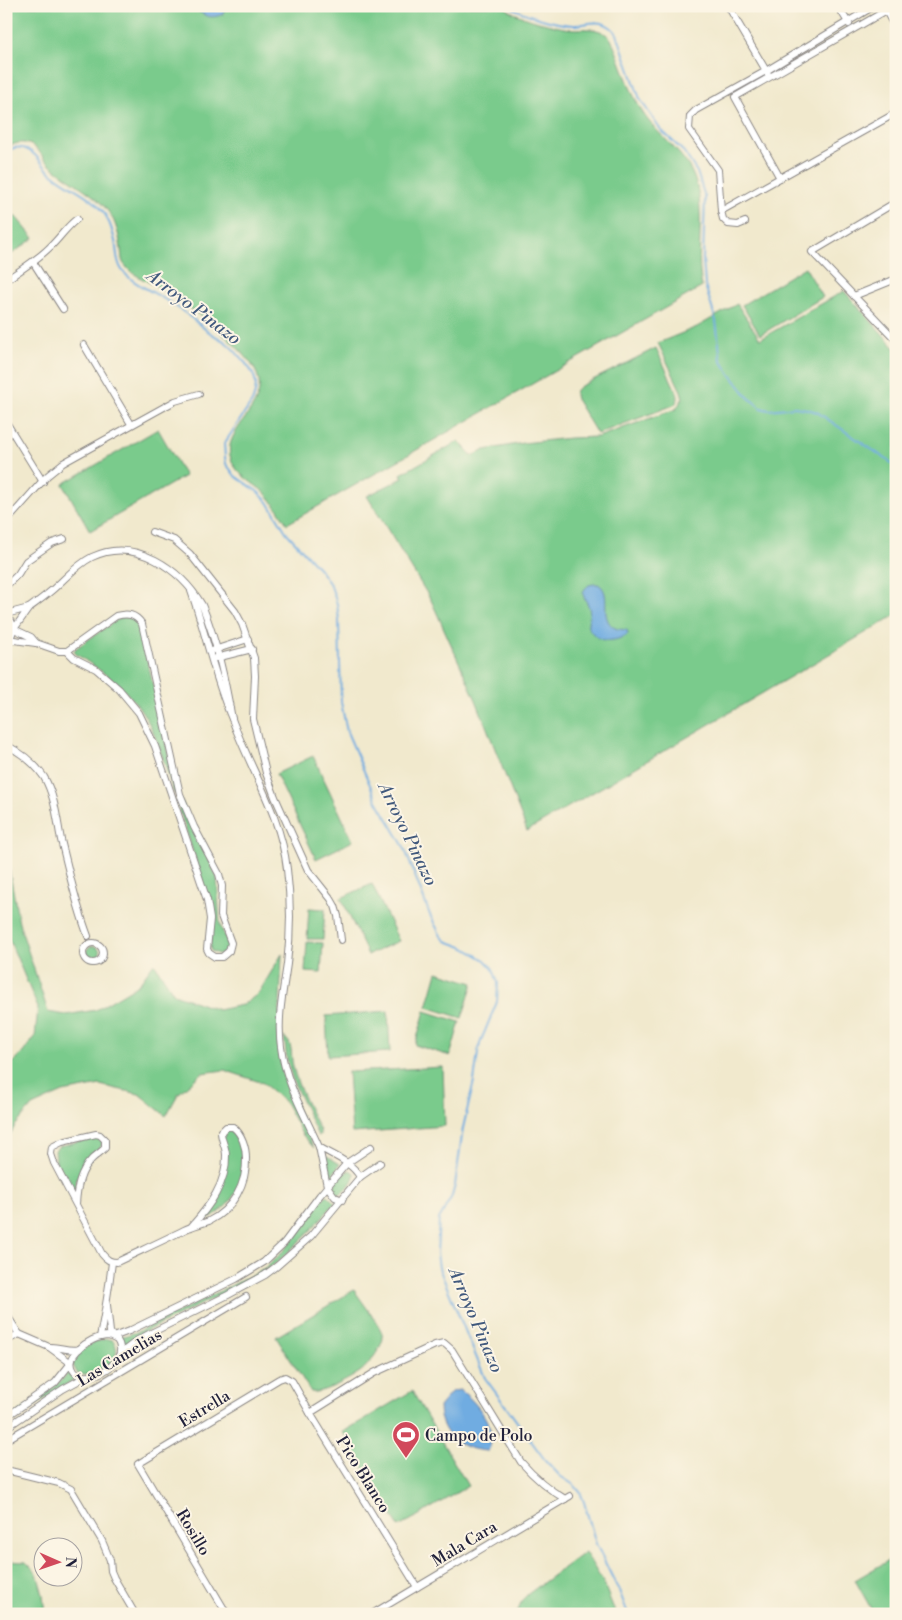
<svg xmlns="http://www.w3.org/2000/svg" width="902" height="1620" viewBox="0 0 902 1620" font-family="'Libre Bodoni',serif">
  <rect width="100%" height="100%" fill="#fcf5e5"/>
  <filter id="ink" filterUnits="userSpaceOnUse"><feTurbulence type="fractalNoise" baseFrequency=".02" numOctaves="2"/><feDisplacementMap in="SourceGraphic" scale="10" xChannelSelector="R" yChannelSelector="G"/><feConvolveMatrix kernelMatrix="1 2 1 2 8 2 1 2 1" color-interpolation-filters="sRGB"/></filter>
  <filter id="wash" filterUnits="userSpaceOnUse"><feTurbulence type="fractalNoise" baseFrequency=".0096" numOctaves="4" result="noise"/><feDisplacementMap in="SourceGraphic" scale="20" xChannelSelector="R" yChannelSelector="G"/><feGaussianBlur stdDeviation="1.12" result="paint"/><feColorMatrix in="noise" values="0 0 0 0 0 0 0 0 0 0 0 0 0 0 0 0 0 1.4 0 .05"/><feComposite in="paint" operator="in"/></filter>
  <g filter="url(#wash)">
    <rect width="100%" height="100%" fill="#f1e9cd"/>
    <!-- green -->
    <g fill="#7acb8c" stroke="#4e7664">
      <path d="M6,6H503C517,18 546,24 564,28C581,31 599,24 611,39C622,63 629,91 643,113C658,137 686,152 695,180C706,213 695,253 702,287L287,524C280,513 274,502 265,493C253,482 237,476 231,459C220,430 271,407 257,374C247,348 186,304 162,289C150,282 132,276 124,264C121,260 122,255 121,250C120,239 117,227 112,217C98,193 69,182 49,164C43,159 39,148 31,145C23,141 14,143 6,148Z"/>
      <polygon points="15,216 34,238 6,258 6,222"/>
      <polygon points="805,267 823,297 760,335 742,305"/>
      <polygon points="844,291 896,349 896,615 527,831 476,700 431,600 367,496 403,478 401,474 459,441 472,456 485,450 523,443 570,438 598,437 676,409 683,398 681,391 658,343 697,327 737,304 760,339"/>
      <path d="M656,348L677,393C679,398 678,401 674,405L597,434L576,399C574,393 575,391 579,387Z"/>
      <polygon points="158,429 185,476 90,531 63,484"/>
      <path d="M124,617C134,618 137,622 141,631L176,789V793H174C166,769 158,738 145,716C128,689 102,671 76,654L74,652L75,649L115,621Z"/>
      <polygon points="313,756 353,841 316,859 276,774"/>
      <polygon points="178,800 181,800 217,877 220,925 229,946 223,954 218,954 211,951 210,945 214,918 177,802"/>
      <polygon points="6,852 19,923 48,1012 66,1015 96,1010 138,985 154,963 174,994 218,1010 242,1005 258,994 282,954 278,1049 284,1080 314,1148 302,1134 285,1102 263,1083 224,1070 202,1073 178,1094 166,1116 139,1094 100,1085 63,1092 32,1106 15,1126 6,1142 6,1068 21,1055 35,1037 38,1008 6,932"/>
      <polygon points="372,884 399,941 368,955 341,898"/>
      <polygon points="309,908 325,909 323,939 307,939"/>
      <polygon points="307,942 323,943 321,973 305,972"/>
      <circle cx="93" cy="953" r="7"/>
      <polygon points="437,972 473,983 462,1018 427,1007"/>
      <polygon points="388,1011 390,1052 328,1056 326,1016"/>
      <polygon points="425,1011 460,1022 450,1056 415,1045"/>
      <path d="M284,1037C294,1044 290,1055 293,1066C298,1089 310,1110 320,1131V1135L318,1136L293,1081L287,1060Z"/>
      <polygon points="443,1067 445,1126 352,1133 348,1072"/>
      <path d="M230,1129C238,1135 239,1141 241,1150C245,1171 239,1194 223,1209C218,1213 212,1216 206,1220V1217L213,1208L224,1178L223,1135L225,1131Z"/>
      <path d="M94,1138H99L102,1140C103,1151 92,1154 86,1161C79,1170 76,1180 74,1191L72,1192L56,1162L55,1150L59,1146Z"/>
      <polygon points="327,1156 340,1164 331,1177 329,1178 325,1158"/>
      <path d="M350,1170L354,1173C355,1181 346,1189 340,1194H336L333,1189C334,1182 343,1173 350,1170Z"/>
      <path d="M327,1195L335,1203L311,1230L278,1262L245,1283L140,1334L123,1346L120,1337L137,1332L261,1271C275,1260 288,1247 299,1232C307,1220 315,1204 327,1195Z"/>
      <path d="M354,1290C360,1299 381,1326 383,1336C384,1345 368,1366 361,1371C352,1378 322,1394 311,1392L276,1337Z"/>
      <path d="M107,1339L113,1340C123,1356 110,1365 96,1371C93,1373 89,1375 85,1375C82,1375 79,1373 77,1373L73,1365C77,1351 93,1340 107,1339Z"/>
      <path d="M70,1370L71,1375L75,1378L73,1380L6,1425V1420C28,1405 54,1392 70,1370Z"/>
      <polygon points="412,1391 468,1486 399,1527 343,1432"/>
      <polygon points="585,1552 603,1582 616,1614 517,1614 522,1600 528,1594"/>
      <polygon points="896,1556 896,1614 874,1614 855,1580"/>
      <polygon points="6,1561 26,1562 37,1573 43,1595 45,1614 6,1614"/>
    </g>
    <!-- water -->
    <g fill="#70ace1" stroke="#49678e">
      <path d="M193,6H226V7L223,14C210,20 203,16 193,6Z"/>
      <path d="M594,584H598C614,593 597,618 615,628C618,630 624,629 627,630L628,634C617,642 599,644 591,631C589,629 587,627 588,624C588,618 591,614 589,608C587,599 577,594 589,585Z"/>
      <path d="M460,1390C477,1402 500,1430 488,1451C461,1450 440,1436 439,1407L452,1391Z"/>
    </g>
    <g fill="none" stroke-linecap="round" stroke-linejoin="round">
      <!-- stream -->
      <g stroke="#70ace1" stroke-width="2">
        <path d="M509,6C523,14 557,25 574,25C583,25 592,21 602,23C609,25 613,28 617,34L640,99L660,129L684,152L697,172L705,197L703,259L705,285L716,321L721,360L727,370L748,397L761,408L769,410L795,407L807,409L817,412L896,466"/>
        <path d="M6,152C13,147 20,146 28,150C37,154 42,164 49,171C67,187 93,194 106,216C110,223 113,233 115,241C117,250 116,262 122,270C132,284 155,292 169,302C184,311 196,322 209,332C214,336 220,338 225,342C231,346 236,352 241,358C255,373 260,383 252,402L224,444L225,457L226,464L230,469L235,476L257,491L268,502L286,532L320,570L331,586L337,604L339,620L341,702L347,732L377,801L404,847L430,915L441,936L446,941L465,948L485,960L493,969L498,983L497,1002L480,1043L478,1053L474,1081L463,1128L455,1185L452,1196L439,1219L437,1253L439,1268L485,1378L545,1460L560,1476L574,1485L580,1492L584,1502L596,1544L620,1593L628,1614"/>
      </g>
    </g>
  </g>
  <g filter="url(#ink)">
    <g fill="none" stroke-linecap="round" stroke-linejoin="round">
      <defs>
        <g id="minor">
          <polyline points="728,6 768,74"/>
          <polyline points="838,6 849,24"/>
          <polyline points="886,11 896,29"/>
          <polyline points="780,178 735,97 894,6"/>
          <polyline points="896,202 812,252 896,340"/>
          <polyline points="721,211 718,170 689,129 690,116 696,110 766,71 874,6"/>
          <polyline points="745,222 738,225 728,224 723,219 721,211 896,113"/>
          <polyline points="33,262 63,309"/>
          <path d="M6,280C21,270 37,260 50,247C60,238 66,227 77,219"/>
          <polyline points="854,296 896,279"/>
          <polyline points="84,345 131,424"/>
          <polyline points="6,422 43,482"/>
          <polyline points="6,522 47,476 63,463 175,401 199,394"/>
          <polyline points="152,532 174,540 190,554 235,611 242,624 254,658 255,676 253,719 266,773 275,797 308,870 331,899 335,906 338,916 341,940"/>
          <polyline points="6,586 18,574 26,561 52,543 64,539"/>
          <path d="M29,608C37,602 44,597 51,591C64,580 76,565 92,557C135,536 181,570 202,605C217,642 225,680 232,719C214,678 206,633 191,591"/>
          <polyline points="6,614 29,608 14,629 31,637 36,643 14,640 7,642"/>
          <path d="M6,617C17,624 14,633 7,642"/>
          <path d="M36,643L59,651H67L74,658L96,669L119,689L139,713L155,746L207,900L210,919L207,949L209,953L215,957H222L229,951L231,943L221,916L222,886L219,874L194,827L180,794L142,624C135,614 128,613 116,616L67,651"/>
          <polyline points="214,650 248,639"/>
          <polyline points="216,658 252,649"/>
          <path d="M232,719C250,769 281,815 287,869C291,901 291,932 287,964C283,992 277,1019 281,1047C285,1082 305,1115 319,1147"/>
          <path d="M6,745C20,752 35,764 44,777C55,796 57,819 61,840C69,872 76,905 88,936"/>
          <circle cx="93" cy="953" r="10"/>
          <path d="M342,1200L335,1197L327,1186L319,1147C332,1155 352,1162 360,1177"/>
          <path d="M76,1204C77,1187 80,1171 92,1159C96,1155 101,1152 105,1148V1140L100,1135L96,1134L62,1142L52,1147L51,1154L54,1163L102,1254C107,1260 110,1262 117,1262C140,1251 162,1241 184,1230C192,1226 201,1224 209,1221C233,1209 247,1184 246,1158C246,1147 242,1134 233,1127H226L221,1132C221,1140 226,1147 226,1155C227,1183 209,1207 191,1227"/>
          <polyline points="107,1305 110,1332 113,1337 129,1331 236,1279 264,1262 284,1243 320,1195 347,1163 371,1147"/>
          <polyline points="6,1314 19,1334 6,1341"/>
          <path d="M109,1336L117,1340C134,1364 78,1391 72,1367C70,1360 73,1355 78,1350C86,1342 98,1336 109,1336Z"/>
          <path d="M100,1337C105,1312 109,1288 112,1262"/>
          <path d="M49,1347C59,1346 69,1352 79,1349"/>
          <polyline points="121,1353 138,1340 149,1334 228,1295 265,1275 277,1266 311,1236 360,1177 380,1163"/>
          <path d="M310,1413L374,1373L435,1345L444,1343L452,1350L521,1462C534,1477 548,1489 565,1499"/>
          <polyline points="6,1417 55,1383 71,1363 49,1347 19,1334"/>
          <polyline points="6,1428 63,1389 85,1377"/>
          <polyline points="6,1440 246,1297"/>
          <polyline points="6,1470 59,1483 71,1489 102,1541 110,1560 111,1571 114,1578 135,1614"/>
          <polyline points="227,1614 138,1464 279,1379 285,1377 292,1381 310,1413 417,1587"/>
          <polyline points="372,1614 570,1496"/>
        </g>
      </defs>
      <!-- minor casing -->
      <use href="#minor" stroke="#8a8684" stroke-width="8"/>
      <!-- minor -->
      <use href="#minor" stroke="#fff" stroke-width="6"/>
    </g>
  </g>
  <!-- icons -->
  <defs>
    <symbol id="stadium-pin" viewBox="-11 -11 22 30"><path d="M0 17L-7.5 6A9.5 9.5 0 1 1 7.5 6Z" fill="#d1495b" stroke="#fcf5e5"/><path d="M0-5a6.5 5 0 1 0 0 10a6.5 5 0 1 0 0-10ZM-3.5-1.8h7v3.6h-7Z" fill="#fff"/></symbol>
  </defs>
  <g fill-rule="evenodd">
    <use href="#stadium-pin" x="390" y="1419" width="32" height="43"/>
  </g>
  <g text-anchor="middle" stroke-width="4" stroke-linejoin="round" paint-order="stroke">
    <!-- street labels -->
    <g font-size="16" fill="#22223b" stroke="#fcf5e5">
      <text transform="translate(119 1357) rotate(-31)" y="6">Las Camelias</text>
      <text transform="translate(204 1408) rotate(-31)" y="6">Estrella</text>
      <text transform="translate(364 1474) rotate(58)" y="6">Pico Blanco</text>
      <text transform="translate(194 1532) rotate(59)" y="6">Rosillo</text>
      <text transform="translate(464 1543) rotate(-31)" y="6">Mala Cara</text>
    </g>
    <!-- poi labels -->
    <g font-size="16" fill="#22223b" stroke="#fcf5e5" text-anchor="start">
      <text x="425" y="1441">Campo de Polo</text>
    </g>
    <!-- water labels -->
    <g font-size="18" font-style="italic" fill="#41597d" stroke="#fcf5e5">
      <text transform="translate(194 307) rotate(37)" y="6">Arroyo Pinazo</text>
      <text transform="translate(408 834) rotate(64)" y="6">Arroyo Pinazo</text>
      <text transform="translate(476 1320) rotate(67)" y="6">Arroyo Pinazo</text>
    </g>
  </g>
  <!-- margin -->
  <rect width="902" height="1620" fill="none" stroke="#fcf5e5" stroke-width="25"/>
  <!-- north arrow -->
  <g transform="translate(58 1562) rotate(92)"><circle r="24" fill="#fcf5e5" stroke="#a5a1a1"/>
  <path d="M0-4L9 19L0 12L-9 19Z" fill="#d1495b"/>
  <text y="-8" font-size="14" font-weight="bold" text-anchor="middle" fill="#22223b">N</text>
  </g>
</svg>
